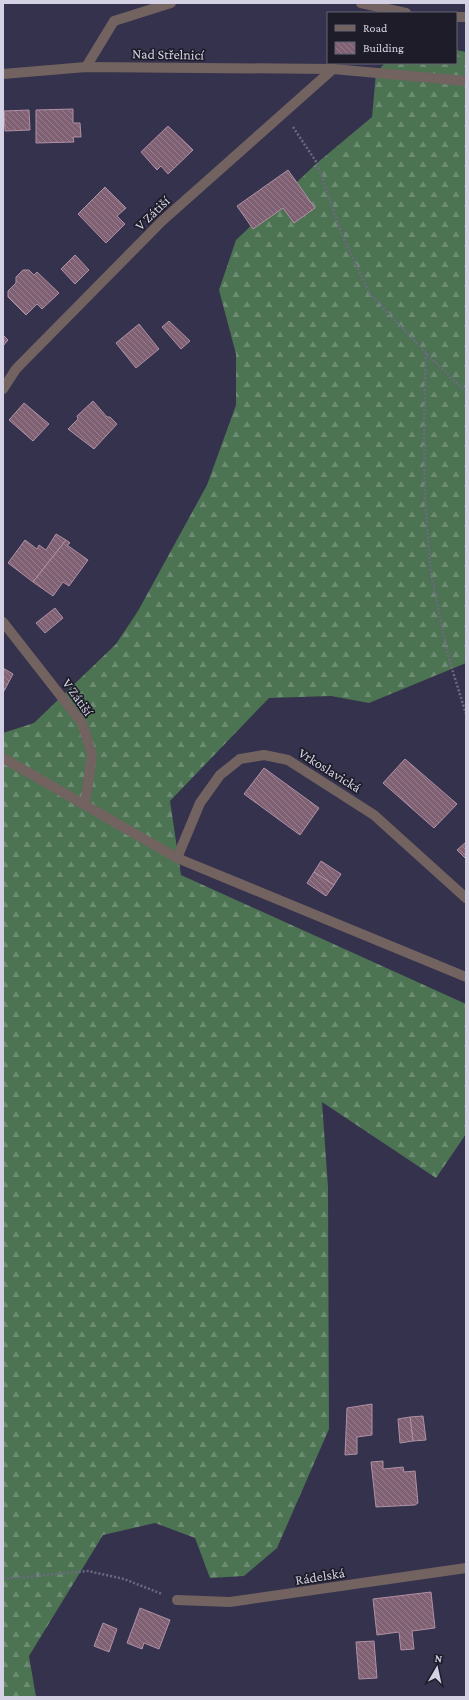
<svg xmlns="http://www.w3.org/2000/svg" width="469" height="1700" viewBox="0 0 469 1700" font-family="'Crimson Pro',serif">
  <defs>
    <pattern id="forest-firs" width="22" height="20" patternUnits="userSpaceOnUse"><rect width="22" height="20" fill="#4c7352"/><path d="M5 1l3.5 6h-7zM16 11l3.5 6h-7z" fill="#6d8c73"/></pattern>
    <pattern id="building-back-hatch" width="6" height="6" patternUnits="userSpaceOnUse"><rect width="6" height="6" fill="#806174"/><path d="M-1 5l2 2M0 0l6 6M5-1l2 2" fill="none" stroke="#977e8e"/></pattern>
  </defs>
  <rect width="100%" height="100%" fill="#35324d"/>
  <!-- forest -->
  <polygon fill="url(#forest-firs)" points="456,50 466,52 466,663 369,703 331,696 269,698 170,801 181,875 466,1004 466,1134 436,1178 322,1102 328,1187 329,1429 277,1548 244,1576 210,1578 195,1538 155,1523 103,1535 29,1656 36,1697 3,1697 3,733 34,723 116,644 138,611 207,485 236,405 236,354 219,290 236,240 317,163 372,117 376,73 385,63 456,63"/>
  <!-- building -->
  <g fill="url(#building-back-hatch)" stroke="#b090a4">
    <polygon points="73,109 73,123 80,123 81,137 73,137 74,142 36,143 36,110"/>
    <polygon points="29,110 30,130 5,131 4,111"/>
    <polygon points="168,126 193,150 168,174 161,166 157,170 141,152"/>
    <polygon points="288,170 315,208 294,223 283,208 253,229 237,206"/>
    <polygon points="105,187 126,208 117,216 125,224 106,243 78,214"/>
    <polygon points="75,255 89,270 75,284 61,269"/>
    <polygon points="23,270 29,270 34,275 37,272 59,293 42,309 37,304 26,315 8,297 8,291 16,283 16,277"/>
    <polygon points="169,321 190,341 181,349 162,327"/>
    <polygon points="139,324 159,349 136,368 116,343"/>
    <polygon points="3,335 8,340 3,346"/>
    <polygon points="93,401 107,417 110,417 117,424 94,449 68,429 78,419 77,416"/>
    <polygon points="24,403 49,424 33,441 9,420"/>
    <polygon points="56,534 66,540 33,582 8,563 25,540 37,549 39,545 46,550"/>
    <polygon points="66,540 70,543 67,545 88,560 69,586 63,582 53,596 33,582"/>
    <polygon points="55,608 63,618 45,633 36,623"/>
    <polygon points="3,668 13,674 3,693"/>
    <polygon points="405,759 457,804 434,828 383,783"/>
    <polygon points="264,768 319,808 300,835 244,794"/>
    <polygon points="466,842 466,859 457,850"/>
    <polygon points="321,861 341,874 334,885 314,872"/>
    <polygon points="314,872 334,885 326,896 307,883"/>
    <polygon points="372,1404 372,1435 357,1437 357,1454 345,1455 347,1408"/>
    <polygon points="423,1416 426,1440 413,1441 410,1417"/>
    <polygon points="410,1417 413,1441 400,1443 398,1419"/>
    <polygon points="383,1461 383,1469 403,1467 404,1472 415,1471 418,1503 415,1505 376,1507 371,1462"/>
    <polygon points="431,1592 435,1628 412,1631 414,1649 401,1650 399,1632 377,1635 373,1599"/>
    <polygon points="140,1608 170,1620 159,1649 144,1643 142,1649 127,1643"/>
    <polygon points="103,1623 117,1629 109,1652 94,1646"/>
    <polygon points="374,1641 377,1678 359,1679 356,1642"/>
  </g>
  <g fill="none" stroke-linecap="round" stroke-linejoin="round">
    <!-- path -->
    <g stroke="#6c6981" stroke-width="2.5" stroke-dasharray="2 2" stroke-linecap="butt">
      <polyline points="293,127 317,163 342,235 370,294 426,353 466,392"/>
      <polyline points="426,353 424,422 425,501 431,574 449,659 466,714"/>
      <polyline points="3,1579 88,1571 124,1579 162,1594"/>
    </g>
    <!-- street -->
    <g stroke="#736360" stroke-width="10">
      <polyline points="361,3 406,13"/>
      <polyline points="456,17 466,17"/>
      <polyline points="86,67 114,21 171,3"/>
      <polyline points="3,74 86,67 333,69 466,81"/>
      <polyline points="3,389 16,369 162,221 333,69"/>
      <polyline points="3,622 82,723 92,755 85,804"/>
      <polyline points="3,758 177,858 466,977"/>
      <polyline points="177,858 200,803 220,775 240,759 264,755 288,760 374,815 466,898"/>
      <polyline points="177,1600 230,1602 466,1568"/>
    </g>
  </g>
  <g text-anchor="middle" stroke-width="3.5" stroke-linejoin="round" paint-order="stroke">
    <!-- street labels -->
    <g font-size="14" fill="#d3d1e3" stroke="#1d1c28">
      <text transform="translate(168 54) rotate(1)" y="5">Nad Střelnicí</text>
      <text transform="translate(152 213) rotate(-44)" y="5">V Zátiší</text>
      <text transform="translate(78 697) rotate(54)" y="5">V Zátiší</text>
      <text transform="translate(330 770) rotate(32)" y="5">Vrkoslavická</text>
      <text transform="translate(320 1576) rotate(-9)" y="5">Rádelská</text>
    </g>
  </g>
  <!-- border -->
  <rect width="469" height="1700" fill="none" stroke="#d3d1e3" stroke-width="8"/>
  <!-- legend -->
  <rect x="327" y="12" width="130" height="52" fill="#1d1c28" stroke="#666473"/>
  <rect x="335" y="25" width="20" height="6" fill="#736360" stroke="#666473"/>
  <text x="363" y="32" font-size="12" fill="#d3d1e3">Road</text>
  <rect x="335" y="42" width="20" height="12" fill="url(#building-back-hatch)" stroke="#666473"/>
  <text x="363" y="52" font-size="12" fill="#d3d1e3">Building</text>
  <!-- north arrow -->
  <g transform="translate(437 1668) rotate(9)" stroke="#1d1c28" stroke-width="3" paint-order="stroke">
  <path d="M0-3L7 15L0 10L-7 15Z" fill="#d3d1e3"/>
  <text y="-6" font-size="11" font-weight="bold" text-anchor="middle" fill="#d3d1e3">N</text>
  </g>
</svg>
